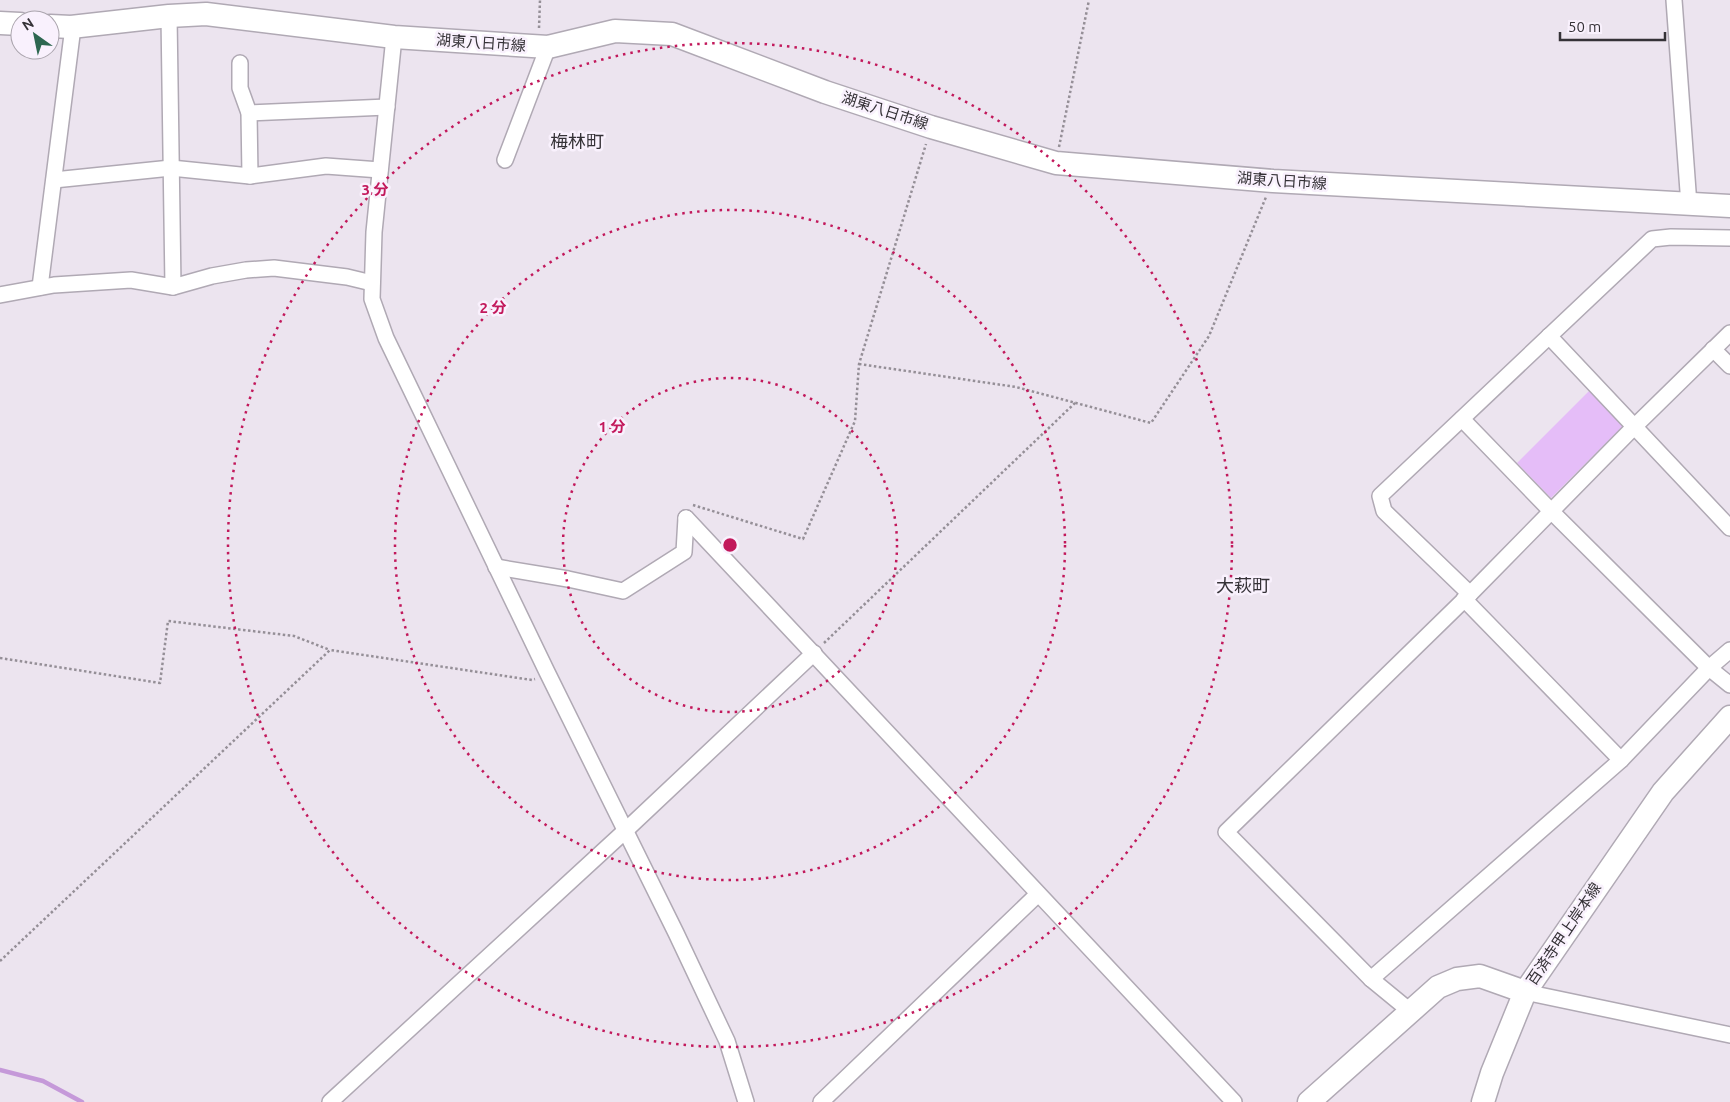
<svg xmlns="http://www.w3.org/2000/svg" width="1730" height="1102" viewBox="0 0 1730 1102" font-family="Ubuntu,'Noto Sans JP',sans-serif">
  <rect width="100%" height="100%" fill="#ece4ef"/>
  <!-- green -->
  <polygon fill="#e5bdf8" points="1590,390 1624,425 1551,498 1517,463"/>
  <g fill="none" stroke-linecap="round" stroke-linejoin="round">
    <!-- stream -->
    <polyline stroke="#c599d9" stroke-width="4.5" points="0,1070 43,1081 82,1102"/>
    <defs>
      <g id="minor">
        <polyline points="1674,0 1689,205"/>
        <polyline points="169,16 173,287"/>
        <polyline points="394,37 374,232 372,299 386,338 547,672 676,933 727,1041 746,1102"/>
        <polyline points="240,63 240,88 249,113 250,176"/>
        <polyline points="249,113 387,107"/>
        <polyline points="505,160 548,47"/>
        <polyline points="54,180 171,168 250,176 326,166 380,170"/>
        <polyline points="40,287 73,27 71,27"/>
        <polyline points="0,295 54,285 131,280 173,287 212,276 246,270 274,268 347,277 372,283"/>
        <polyline points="1549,336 1730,528"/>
        <polyline points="1713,349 1730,366"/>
        <polyline points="1462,419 1551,511 1709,668 1730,685"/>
        <polyline points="686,518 1234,1102"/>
        <polyline points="496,567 568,579 623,591 684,552 686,518"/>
        <polyline points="1470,594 1384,511 1380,496 1652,239 1671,237 1730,238"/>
        <polyline points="1464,599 1621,760"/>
        <polyline points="1371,979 1621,760 1709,668 1730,650"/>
        <polyline points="1525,992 1730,1035"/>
        <polyline points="1410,1011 1371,979 1226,832 1470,594 1634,427 1730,333"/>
        <polyline points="330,1102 625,831 814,653"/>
        <polyline points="821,1102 1038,894"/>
      </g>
      <g id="secondary">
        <polyline points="0,23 20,24"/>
        <polyline points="50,26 71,27 169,16 206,14 394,37 548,47 615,31 672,34 825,92 931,127 1056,163 1273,181 1730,206"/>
        <polyline points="1309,1102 1438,987 1457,979 1480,976 1525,992 1663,792 1730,717"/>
        <polyline points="1483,1102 1492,1073 1525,992"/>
      </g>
    </defs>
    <!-- minor casing -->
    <use href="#minor" stroke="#b0a9b4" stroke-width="18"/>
    <!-- secondary casing -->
    <use href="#secondary" stroke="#b0a9b4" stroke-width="25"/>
    <!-- path -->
    <g stroke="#958f97" stroke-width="2.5" stroke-dasharray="2.5 2.5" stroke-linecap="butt">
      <polyline points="539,28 540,0"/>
      <polyline points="1059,147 1089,0"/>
      <polyline points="859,364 1016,387 1151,423 1209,336 1266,197"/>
      <polyline points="693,505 803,539 855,421 859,364 926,144"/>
      <polyline points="824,643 1076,402"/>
      <polyline points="0,658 160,683 168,621 294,636 330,650"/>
      <polyline points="0,961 330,650 532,680 535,679"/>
    </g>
    <!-- minor -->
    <use href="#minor" stroke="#fff" stroke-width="15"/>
    <!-- secondary -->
    <use href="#secondary" stroke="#fff" stroke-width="22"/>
  </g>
  <!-- distance rings -->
  <g fill="none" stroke="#c2185b" stroke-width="2.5" stroke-dasharray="2.5 5">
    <circle cx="730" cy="545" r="167"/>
    <circle cx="730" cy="545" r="335"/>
    <circle cx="730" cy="545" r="502"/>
  </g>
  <g text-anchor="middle" stroke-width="5" stroke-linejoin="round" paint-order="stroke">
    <!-- street labels -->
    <g font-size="15" fill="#353237" stroke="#f9f1fd">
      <text transform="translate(481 43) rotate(4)" y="5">湖東八日市線</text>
      <text transform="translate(885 111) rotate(18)" y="5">湖東八日市線</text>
      <text transform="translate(1282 181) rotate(4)" y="5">湖東八日市線</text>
      <text transform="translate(1564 934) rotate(-56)" y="5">百済寺甲上岸本線</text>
    </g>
    <!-- quarter labels -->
    <g font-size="18" fill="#353237" stroke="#f9f1fd">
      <text x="577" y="148">梅林町</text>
      <text x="1243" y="592">大萩町</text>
    </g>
  </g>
  <circle cx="730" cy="545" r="8" fill="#c2185b" stroke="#f9f1fd" stroke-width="2.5"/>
  <g font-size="15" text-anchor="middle" font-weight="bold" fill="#c2185b" stroke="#f9f1fd" stroke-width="5" stroke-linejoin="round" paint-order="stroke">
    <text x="375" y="195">3 分</text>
    <text x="493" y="313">2 分</text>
    <text x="612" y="432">1 分</text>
  </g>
  <!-- north arrow -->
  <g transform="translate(35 35) rotate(327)"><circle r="24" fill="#f9f1fd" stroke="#aba5ae"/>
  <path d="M0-4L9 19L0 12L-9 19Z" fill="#2d6750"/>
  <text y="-8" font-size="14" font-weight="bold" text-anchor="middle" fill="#353237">N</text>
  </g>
  <!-- scale -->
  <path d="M1560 32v8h105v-8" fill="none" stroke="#353237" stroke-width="2.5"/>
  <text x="1568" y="32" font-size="15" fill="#353237" stroke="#f9f1fd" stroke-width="4" paint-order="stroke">50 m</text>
</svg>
